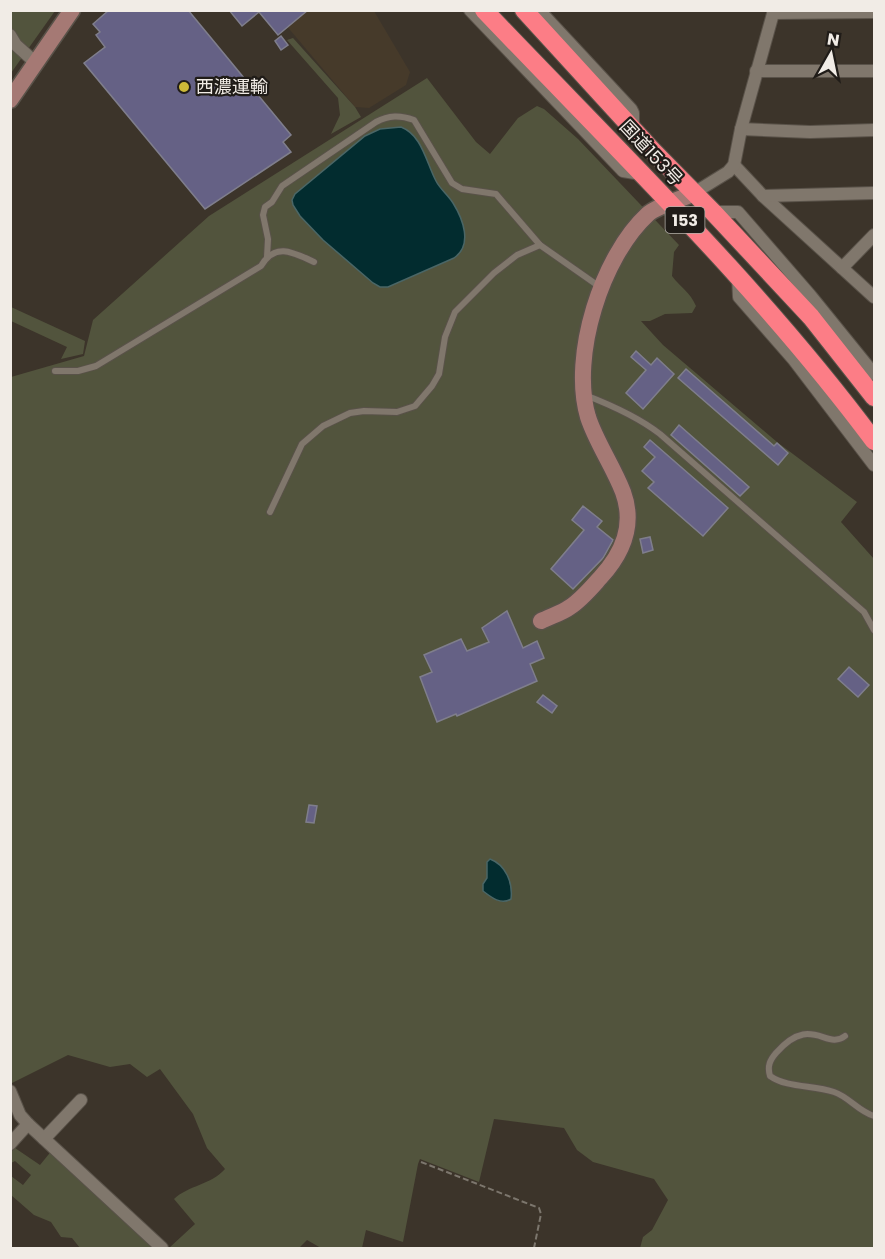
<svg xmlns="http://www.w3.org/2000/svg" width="885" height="1259" viewBox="0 0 885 1259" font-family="Poppins,'Noto Sans JP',sans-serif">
  <rect width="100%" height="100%" fill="#3c342a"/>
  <!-- built -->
  <polygon fill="#463a2a" points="274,11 374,11 410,72 406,85 369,108 355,107"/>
  <!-- green -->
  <g fill="#52543d">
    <polygon points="11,11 55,11 11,73"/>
    <polygon points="293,38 355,107 361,117 331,134 340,115 338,98 287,40"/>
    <path d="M427,78L476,142L490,154L518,118L537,106L544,109L578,139L679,245L674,252L672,276C681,288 690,292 696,306L692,313L665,314L650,321H641L663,345L777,442L857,502L841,522L874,559V1248H640L643,1237L652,1230L668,1200L654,1179L593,1162L577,1150L564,1128L494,1119L479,1182L420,1159L418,1164L403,1242L366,1230L362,1248H321L307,1240L299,1248H169L195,1224L174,1199C189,1185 211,1185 225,1169L207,1148L193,1114L160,1069L147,1077L130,1064L110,1067L68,1055L12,1083L11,1081V377L84,356L93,320L209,216Z"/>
    <polygon points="11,307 85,341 83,354 61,359 67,347 11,321"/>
    <polygon points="15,1148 40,1165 53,1149 160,1248 80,1248 72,1238 61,1237 51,1222 34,1215 11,1195 11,1176 23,1185 31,1175 15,1161 11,1163 10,1153"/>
  </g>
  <!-- water -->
  <g fill="#022c2f" stroke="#4a6666" stroke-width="1.5">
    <path d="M401,127C422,135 426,162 436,181C440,189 448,195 453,203C463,219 473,245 454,258L388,287H380L373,283L323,240L300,216L293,205L292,200L295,194L365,136L380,129Z"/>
    <path d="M490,859C506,865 513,883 511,899C501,905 492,898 483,891V884L487,878V862Z"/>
  </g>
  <!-- building -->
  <g fill="#656185" stroke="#7f7e8c" stroke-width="1.5">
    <polygon points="109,10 188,10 291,135 283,142 291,152 205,209 84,63 105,47 96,35 100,32 93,24"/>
    <polygon points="229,10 308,10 278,35 259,12 242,26"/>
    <polygon points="281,36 288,45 281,50 275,41"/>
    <polygon points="636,351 651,365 657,358 674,374 643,409 626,393 646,370 631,357"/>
    <polygon points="686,369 774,446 777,443 788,453 778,465 678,378"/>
    <polygon points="679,425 749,487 740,496 671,435"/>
    <polygon points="650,440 728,508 703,536 648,488 654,482 642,471 655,457 644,447"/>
    <polygon points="583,506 602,521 597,527 613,540 603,558 573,589 551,569 584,530 572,520"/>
    <polygon points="650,537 653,550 643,553 640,539"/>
    <polygon points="507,611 523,648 537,641 544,658 530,664 537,681 457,716 456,714 437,722 420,677 432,672 424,655 461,639 467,651 489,642 482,628"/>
    <polygon points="849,667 869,685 858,697 838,679"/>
    <polygon points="543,695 557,706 552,713 537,702"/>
    <polygon points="309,805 317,806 314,823 306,822"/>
  </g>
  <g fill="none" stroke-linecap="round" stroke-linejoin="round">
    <defs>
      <g id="lane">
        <path d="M267,257L268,239L263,215L265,207L272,202L282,186L376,122C389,115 400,115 414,120L452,183L462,189L496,194L540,245L600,287"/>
        <path d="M55,371H78L96,366L261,266C275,242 293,252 314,262"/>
        <path d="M585,395C611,405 638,417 660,434L864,612L874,630"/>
        <polyline points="270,512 302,444 323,426 350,413 364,411 397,412 415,406 432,386 439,374 445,337 455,312 494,273 517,255 540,245"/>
        <path d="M845,1036C826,1051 811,1013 776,1053C770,1060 767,1066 770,1076C787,1088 813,1085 834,1092C849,1097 858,1111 874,1116"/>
      </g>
      <g id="street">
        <polyline points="470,10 623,171 641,174"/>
        <polyline points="539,10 631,109 633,113 633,128"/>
        <polyline points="773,13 874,12"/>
        <polyline points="10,35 16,45 36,63"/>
        <polyline points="756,71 874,71"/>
        <polyline points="741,129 810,132 874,130"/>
        <polyline points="734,165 763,196 874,297"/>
        <polyline points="694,193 728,172 734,165 741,129 774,10"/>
        <polyline points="763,196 874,193"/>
        <polyline points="713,212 738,212 810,295 874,374"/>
        <polyline points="842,268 874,235"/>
        <polyline points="738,276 739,297 794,360 874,465"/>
        <polyline points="10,1091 20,1115 28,1124 162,1248"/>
        <polyline points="44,1139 81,1100"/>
        <polyline points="10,1144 28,1124"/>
      </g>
      <g id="secondary">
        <polyline points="10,100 72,10"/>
        <path d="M541,621C551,616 562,613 570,607C581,600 591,588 600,578C623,553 635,525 623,492C613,466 596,442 588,417C570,356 602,256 648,214C657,206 682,199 694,193"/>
      </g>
      <g id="highway">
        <path d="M484,10C617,150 758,285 874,441"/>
        <polyline points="524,10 652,150 713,212 811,317 874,397"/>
      </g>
    </defs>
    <!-- lane casing -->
    <use href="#lane" stroke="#595249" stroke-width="8"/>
    <!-- street casing -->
    <use href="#street" stroke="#595249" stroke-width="14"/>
    <!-- secondary casing -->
    <use href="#secondary" stroke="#595249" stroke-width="19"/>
    <!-- highway casing -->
    <use href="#highway" stroke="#595249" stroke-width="20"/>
    <!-- path -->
    <polyline stroke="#7c766d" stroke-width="2" stroke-dasharray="6 3" stroke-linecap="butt" points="421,1162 539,1208 541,1214 534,1248"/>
    <!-- lane -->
    <use href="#lane" stroke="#80776c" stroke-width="6"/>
    <!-- street -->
    <use href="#street" stroke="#80776c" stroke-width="12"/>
    <!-- secondary -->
    <use href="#secondary" stroke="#a57974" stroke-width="16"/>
    <!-- highway -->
    <use href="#highway" stroke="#fc7d86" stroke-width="18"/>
  </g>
  <!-- markers -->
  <circle fill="#cdb938" stroke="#201c18" stroke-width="2" cx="184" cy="87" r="6"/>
  <g text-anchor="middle" stroke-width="4.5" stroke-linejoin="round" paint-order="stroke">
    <!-- shield labels -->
    <rect fill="#201c18" stroke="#b2aea8" stroke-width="1.5" x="665.5" y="207" width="39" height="26" rx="4.5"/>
    <g font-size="16" font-weight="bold" fill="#f1ece6">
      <text x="685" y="226">153</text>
    </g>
    <!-- poi labels -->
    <g font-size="18" fill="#f1ece6" stroke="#201c18" text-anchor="start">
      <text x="196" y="93">西濃運輸</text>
    </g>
    <!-- street labels -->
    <g font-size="18" fill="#f1ece6" stroke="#201c18">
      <text transform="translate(651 153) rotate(47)" y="6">国道153号</text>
    </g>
  </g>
  <!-- border -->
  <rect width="885" height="1259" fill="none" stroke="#f1ece6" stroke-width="24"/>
  <!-- north arrow -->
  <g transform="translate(831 54) rotate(9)" stroke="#201c18" stroke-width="4.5" paint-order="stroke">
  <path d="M0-4.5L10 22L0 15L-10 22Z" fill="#f1ece6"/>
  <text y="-9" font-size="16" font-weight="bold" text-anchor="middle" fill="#f1ece6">N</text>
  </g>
</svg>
